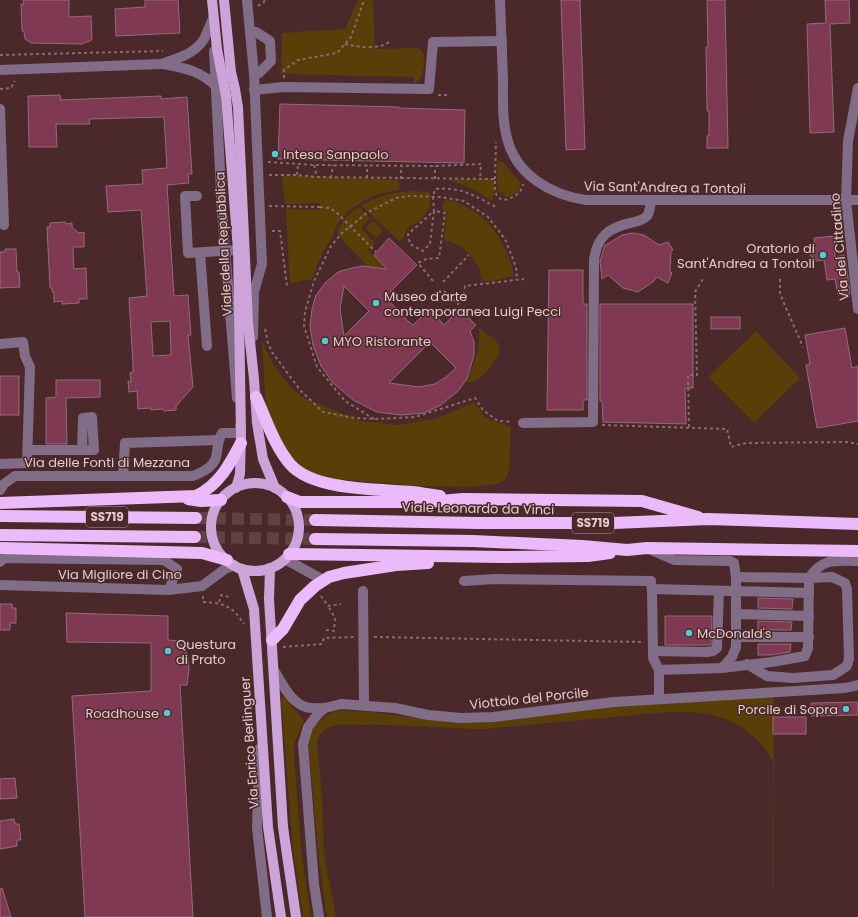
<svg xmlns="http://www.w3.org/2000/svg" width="858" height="917" viewBox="0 0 858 917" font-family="Poppins,sans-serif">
  <rect width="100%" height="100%" fill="#4b292a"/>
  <!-- green -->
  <g fill="#593e08">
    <path d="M358,0H373L375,49L416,48L420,49L424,54C423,64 426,80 414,83V77L281,74L282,33L345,29Z"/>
    <path d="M498,161L503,162L521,184C519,191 513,197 506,197L497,190Z"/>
    <polygon points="282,175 398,180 400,189 372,196 348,211 337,224 332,239 324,250 311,280 304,280 290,284 286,209 320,210 320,203 285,204"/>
    <polygon points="448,179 495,179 493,202 475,190"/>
    <path d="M411,191L430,192C431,205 428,216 416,223C413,225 408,227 406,231C403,235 406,236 400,242L362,206C375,196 395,192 411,191Z"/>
    <path d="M445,199C484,208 506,238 514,276L492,281H482C480,260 465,245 444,240L447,213L442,209Z"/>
    <path d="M359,207L370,218L361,228L375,243L368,250L384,266L375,274L338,236L337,232C341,222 350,212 359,207Z"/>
    <polygon points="373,221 383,231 376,238 365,228"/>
    <path d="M479,327C485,334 496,337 499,346C503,356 484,376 476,380C474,382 470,382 467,382L479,347Z"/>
    <polygon points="756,331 800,378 754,423 708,377"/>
    <polygon points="262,341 272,363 292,389 304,398 361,421 398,425 438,418 474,402 486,418 511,427 509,471 504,481 497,484 467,487 420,486 325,478 298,466 280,443 266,411"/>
    <path d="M774,696L773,890L774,891L858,888L774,891L772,890L773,759H771C766,748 758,740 749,733C722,712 700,712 667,712L484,729C443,729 402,724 361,725C350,725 337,723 328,728C322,730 319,736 317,742L322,797L324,853L336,917H327L319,861L308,741C312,726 322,715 337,711C342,710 347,711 352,711C377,711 401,718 426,718L640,703Z"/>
    <polygon points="283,697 286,698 304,721 294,743 294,756 301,849 311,917 303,917 293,849 281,698"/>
  </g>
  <!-- building -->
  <g fill="#803953" stroke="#926c78" fill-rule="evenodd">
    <polygon points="23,0 69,0 69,17 91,16 92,40 82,44 31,43 25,39 24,31 22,31 21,4 24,4"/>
    <polygon points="145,0 178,0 180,33 116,36 115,9 145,7"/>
    <polygon points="561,0 580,0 585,149 566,150"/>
    <polygon points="707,0 725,0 728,148 707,148 707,136 709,136 709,111 707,111 706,47 708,47"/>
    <polygon points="825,0 849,0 850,23 830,24 834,132 810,133 807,24 826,23"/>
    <path d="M60,95L61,100L161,96V99L187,97L192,174H188L189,183L167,185L174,296L188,295L191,335H188L193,387L176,406V410L164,411L163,409L151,410V408L138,409L137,391L129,392L128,381L131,382L130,373L133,372V364L129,298L147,296L141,210L108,212L106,186L143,184L142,170L167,168L164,117L89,119L90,124H56L57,147H29L28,96ZM170,321L171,355L153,356L151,322Z"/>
    <polygon points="280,104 399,107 399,108 465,110 464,163 278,159"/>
    <polygon points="65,222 66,224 72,223 72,227 79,233 84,232 84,247 73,247 74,269 86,268 87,299 79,299 79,303 62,304 62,301 54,302 54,292 52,292 52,288 50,288 47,227 50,227 50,223"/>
    <polygon points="632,233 644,235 659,245 668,242 673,250 671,251 670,272 672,273 668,283 657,277 653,282 638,292 623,288 608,275 602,279 600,261 605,245 606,245 622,235"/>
    <polygon points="834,236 835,257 845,255 850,294 838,295 835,279 827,280 824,260 816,261 810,255 813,250 815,249 814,238"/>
    <path d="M389,238L417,265L385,297L409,322L413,325L430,309L444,325L460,309L476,325L470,331L474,342V355L467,379L458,391L441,405L424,413L401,415L377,412L353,400L333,383L321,366L313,345L310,326L312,309L316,295L325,283L338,272L352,268L363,266L387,269L374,255ZM344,286L369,311L344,336L340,309ZM430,342L456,368L446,377L435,384L419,387L389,383Z"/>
    <polygon points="5,249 16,249 17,272 19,272 20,287 0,288 0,252 5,252"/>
    <polygon points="549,270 583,270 583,304 587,304 587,400 583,400 583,410 547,410"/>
    <polygon points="600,304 693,304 693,388 685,388 686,424 603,422 602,401 600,401"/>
    <rect x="711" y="317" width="29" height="12"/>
    <polygon points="845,328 852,368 858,366 858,421 817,428 806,365 810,364 805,335"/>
    <rect x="0" y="376" width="19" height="39"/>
    <polygon points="56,380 100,380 100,397 66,398 67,444 46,444 46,398 56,397"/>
    <polygon points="758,598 793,599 792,609 758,608"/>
    <polygon points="0,604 12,604 12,608 16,608 16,623 10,623 10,630 0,630"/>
    <polygon points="66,613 168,616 168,640 179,641 179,645 184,645 188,658 189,670 187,685 180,685 193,917 85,917 72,696 151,691 151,643 67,642"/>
    <polygon points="665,616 712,616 711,645 665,645"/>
    <polygon points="758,621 792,622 791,630 758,630"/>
    <polygon points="758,644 791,644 790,652 772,655 758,655"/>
    <polygon points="858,702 858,715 811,716 811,703"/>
    <rect x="773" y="717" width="33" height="17"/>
    <polygon points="15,778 17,798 0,799 0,779"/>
    <polygon points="14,819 15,824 19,824 21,840 17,840 17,846 0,849 0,821"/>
    <polygon points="2,888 11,917 0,917 0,889"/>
  </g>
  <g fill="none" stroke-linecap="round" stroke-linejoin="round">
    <!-- highway-tunnel -->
    <g stroke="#624142" stroke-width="12" stroke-dasharray="12 6" stroke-linecap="butt">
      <polyline points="196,518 315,520"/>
      <polyline points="195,537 315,539"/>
    </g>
    <!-- path -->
    <g stroke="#896b6c" stroke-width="2" stroke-dasharray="3 3" stroke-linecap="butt">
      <polyline points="258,6 264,2 265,0"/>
      <path d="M345,44C357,47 379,50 389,42"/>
      <polyline points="0,55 163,51"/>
      <polyline points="284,78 284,70 298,60 337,53 351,37 364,0"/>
      <polyline points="0,89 11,88 15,81"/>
      <polyline points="438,95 449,95"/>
      <polyline points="268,162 314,165 435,166 481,164 480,180"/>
      <polyline points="314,165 317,177"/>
      <path d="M269,175H297L317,177L495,179C495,188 493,196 503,200C512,199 522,193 523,184"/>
      <polyline points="297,175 298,164"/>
      <polyline points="331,178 333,165"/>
      <polyline points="367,178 367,165"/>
      <polyline points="401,179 401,166"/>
      <polyline points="435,179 435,166"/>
      <polyline points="495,179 496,142"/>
      <polyline points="269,206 320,207"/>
      <polyline points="272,231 280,231 287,286"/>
      <polyline points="780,279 780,294 803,347"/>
      <path d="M433,281L418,263L426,259L439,258L445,213L434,211L430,244L423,251L410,244L408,234L434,211L433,197L435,189C462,187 473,195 496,207"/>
      <polyline points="443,282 469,255"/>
      <polyline points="444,291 458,304 463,297 465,286 524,279"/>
      <polyline points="265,329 268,343 272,352 300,390 323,412 355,418 375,419 415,417 475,398 483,410 498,421 512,422"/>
      <polyline points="374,419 345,401 317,367 304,326 305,312 314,281 331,246 341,234 368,212 396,198 410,196 441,197 464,201 488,217 505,239 516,267 517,280"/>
      <polyline points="602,425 727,429 731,447 746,443 847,442 858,444"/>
      <polyline points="689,427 688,375 697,375 695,292 703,279"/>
      <polyline points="115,579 115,569"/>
      <path d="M203,596V602C225,603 232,606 244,624"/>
      <polyline points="321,596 328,606 341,604"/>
      <polyline points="219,602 221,595 229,597"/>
      <polyline points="326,630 334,631 335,618 328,606"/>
      <polyline points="374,637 642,642"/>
      <polyline points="283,647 322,644 324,638 354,637"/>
    </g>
    <!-- minor -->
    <g stroke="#816d87" stroke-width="10">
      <polyline points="247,0 254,74 262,264 254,292 253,337"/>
      <path d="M500,0C501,27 502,53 503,80C503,99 502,119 507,138C516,175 551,195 586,200H858"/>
      <polyline points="251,32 256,32 270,41 271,61 259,73 254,74"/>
      <polyline points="214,51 222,211 237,398"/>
      <path d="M163,64C186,68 201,71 218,88"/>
      <path d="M0,70L161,64C176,59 195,54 204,39C207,33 210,25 213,19"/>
      <polyline points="858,88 848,141 846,200 858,309"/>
      <polyline points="254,90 283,87 429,89 433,42 502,41"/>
      <polyline points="0,109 4,225"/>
      <polyline points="197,196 185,196 188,253 238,250"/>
      <polyline points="200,253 207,346"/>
      <polyline points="0,344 23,342 25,356 30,367 27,463 0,464"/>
      <path d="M523,423L593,422L594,260C597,237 608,228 630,223C636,222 643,220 647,216C650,212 650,206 651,201"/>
      <polyline points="28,450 94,450 92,417 83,418 82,450"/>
      <polyline points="123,476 125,443 218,440"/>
      <path d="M0,490L4,484L15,476H193C205,471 216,466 217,452C218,444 218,440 222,433H241L240,426"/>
      <polyline points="649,549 674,560 730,561 734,563 736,577 736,647 732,657 722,668"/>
      <polyline points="285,559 323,580"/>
      <polyline points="0,562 4,558 164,560 177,569 169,590"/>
      <path d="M736,577L809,578C823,557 836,561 858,561"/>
      <polyline points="464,581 495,579 651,581 652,592 653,651 653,658 659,670 659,698"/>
      <polyline points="0,585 169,590 202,586 225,569 234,565"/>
      <polyline points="652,589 809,593"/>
      <polyline points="363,591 364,705"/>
      <polyline points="736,614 809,616"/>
      <polyline points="736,637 809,637"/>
      <polyline points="653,651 707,652 713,651 717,648 719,591"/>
      <path d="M274,670C282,683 290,702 306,707C312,709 319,708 325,708"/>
      <polyline points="659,670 722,668 772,662 805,656 808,648 809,578 832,577 845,583 847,589 849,659 847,666 833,675 793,678 767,676 747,664"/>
      <polyline points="259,749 257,828 267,917"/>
      <polyline points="319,917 314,884 303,744 308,727 318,714 325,708 341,704 395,708 428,715 461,718 493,717 614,702 845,688 858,685"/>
    </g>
    <!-- major -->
    <g stroke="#cda4d9" stroke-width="10">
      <polyline points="212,0 217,49 226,96 238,250 241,433 240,474 236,488"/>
      <polyline points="224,0 231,72 235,89 238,107 248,323 254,379 257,423 263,459 275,488"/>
      <circle cx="255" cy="527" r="44"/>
      <polyline points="270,568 269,599 283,827 296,917"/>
      <polyline points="242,569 254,609 268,827 281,917"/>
    </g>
    <!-- highway -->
    <g stroke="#ecbafa" stroke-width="12">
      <path d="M256,397C266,419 274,445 290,464C313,491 379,489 412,492C422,493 431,495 440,496"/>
      <polyline points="287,497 300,502 428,502 463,499 642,501 698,517"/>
      <polyline points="188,499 201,501 221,500"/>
      <path d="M0,503L196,496C219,485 230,464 241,443"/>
      <polyline points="0,516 196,518"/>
      <polyline points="315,520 477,523 614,523 708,519 858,524"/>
      <polyline points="0,535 195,537"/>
      <polyline points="315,539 473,541 582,546 627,550 647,548 858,551"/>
      <polyline points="0,548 202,553 227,560"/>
      <polyline points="289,554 503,557 588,556 610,553"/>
      <polyline points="272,640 283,629 300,600 315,586 329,577 344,573 396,565 428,563"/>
    </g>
    <!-- path-bridge -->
    <polyline stroke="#896b6c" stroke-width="2" stroke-dasharray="3 3" stroke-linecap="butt" points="320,207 329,208 336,212 376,252"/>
  </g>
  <!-- markers -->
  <g fill="#51ccd1" stroke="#4b292a" stroke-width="1.5">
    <circle cx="275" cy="154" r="4"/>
    <circle cx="823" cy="255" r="4"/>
    <circle cx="376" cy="303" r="4"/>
    <circle cx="325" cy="341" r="4"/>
    <circle cx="689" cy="633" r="4"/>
    <circle cx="168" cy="651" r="4"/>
    <circle cx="846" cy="709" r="4"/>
    <circle cx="167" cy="713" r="4"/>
  </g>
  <g text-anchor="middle" stroke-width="3" stroke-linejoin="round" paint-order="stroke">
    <!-- shield labels -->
    <g fill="#4b292a" stroke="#b59a9b" stroke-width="1">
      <rect x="86" y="507" width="42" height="20" rx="3"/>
      <rect x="572" y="513" width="42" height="20" rx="3"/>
    </g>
    <g font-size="12" font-weight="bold" fill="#e2cbcb">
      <text x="107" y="521">SS719</text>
      <text x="593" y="527">SS719</text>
    </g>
    <!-- poi labels -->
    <g font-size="13" fill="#e2cbcb" stroke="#4b292a" text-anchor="start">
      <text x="283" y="159">Intesa Sanpaolo</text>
      <text x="815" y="253" text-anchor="end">Oratorio di<tspan x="815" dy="15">Sant'Andrea a Tontoli</tspan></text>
      <text x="384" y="301">Museo d'arte<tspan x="384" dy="15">contemporanea Luigi Pecci</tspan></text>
      <text x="333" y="346">MYO Ristorante</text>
      <text x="697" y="638">McDonald's</text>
      <text x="176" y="649">Questura<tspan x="176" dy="15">di Prato</tspan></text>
      <text x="838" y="714" text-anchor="end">Porcile di Sopra</text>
      <text x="159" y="718" text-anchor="end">Roadhouse</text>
    </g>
    <!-- street labels -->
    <g font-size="13" fill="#e2cbcb" stroke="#4b292a">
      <text transform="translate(665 187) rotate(1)" y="5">Via Sant'Andrea a Tontoli</text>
      <text transform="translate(223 244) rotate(-93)" y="5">Viale della Repubblica</text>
      <text transform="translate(839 247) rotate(-95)" y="5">Via del Cittadino</text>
      <text x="107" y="467">Via delle Fonti di Mezzana</text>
      <text transform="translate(478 508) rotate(1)" y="5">Viale Leonardo da Vinci</text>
      <text x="120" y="579">Via Migliore di Cino</text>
      <text transform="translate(529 698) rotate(-6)" y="5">Viottolo del Porcile</text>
      <text transform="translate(249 743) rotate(-94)" y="5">Via Enrico Berlinguer</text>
    </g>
  </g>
</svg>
